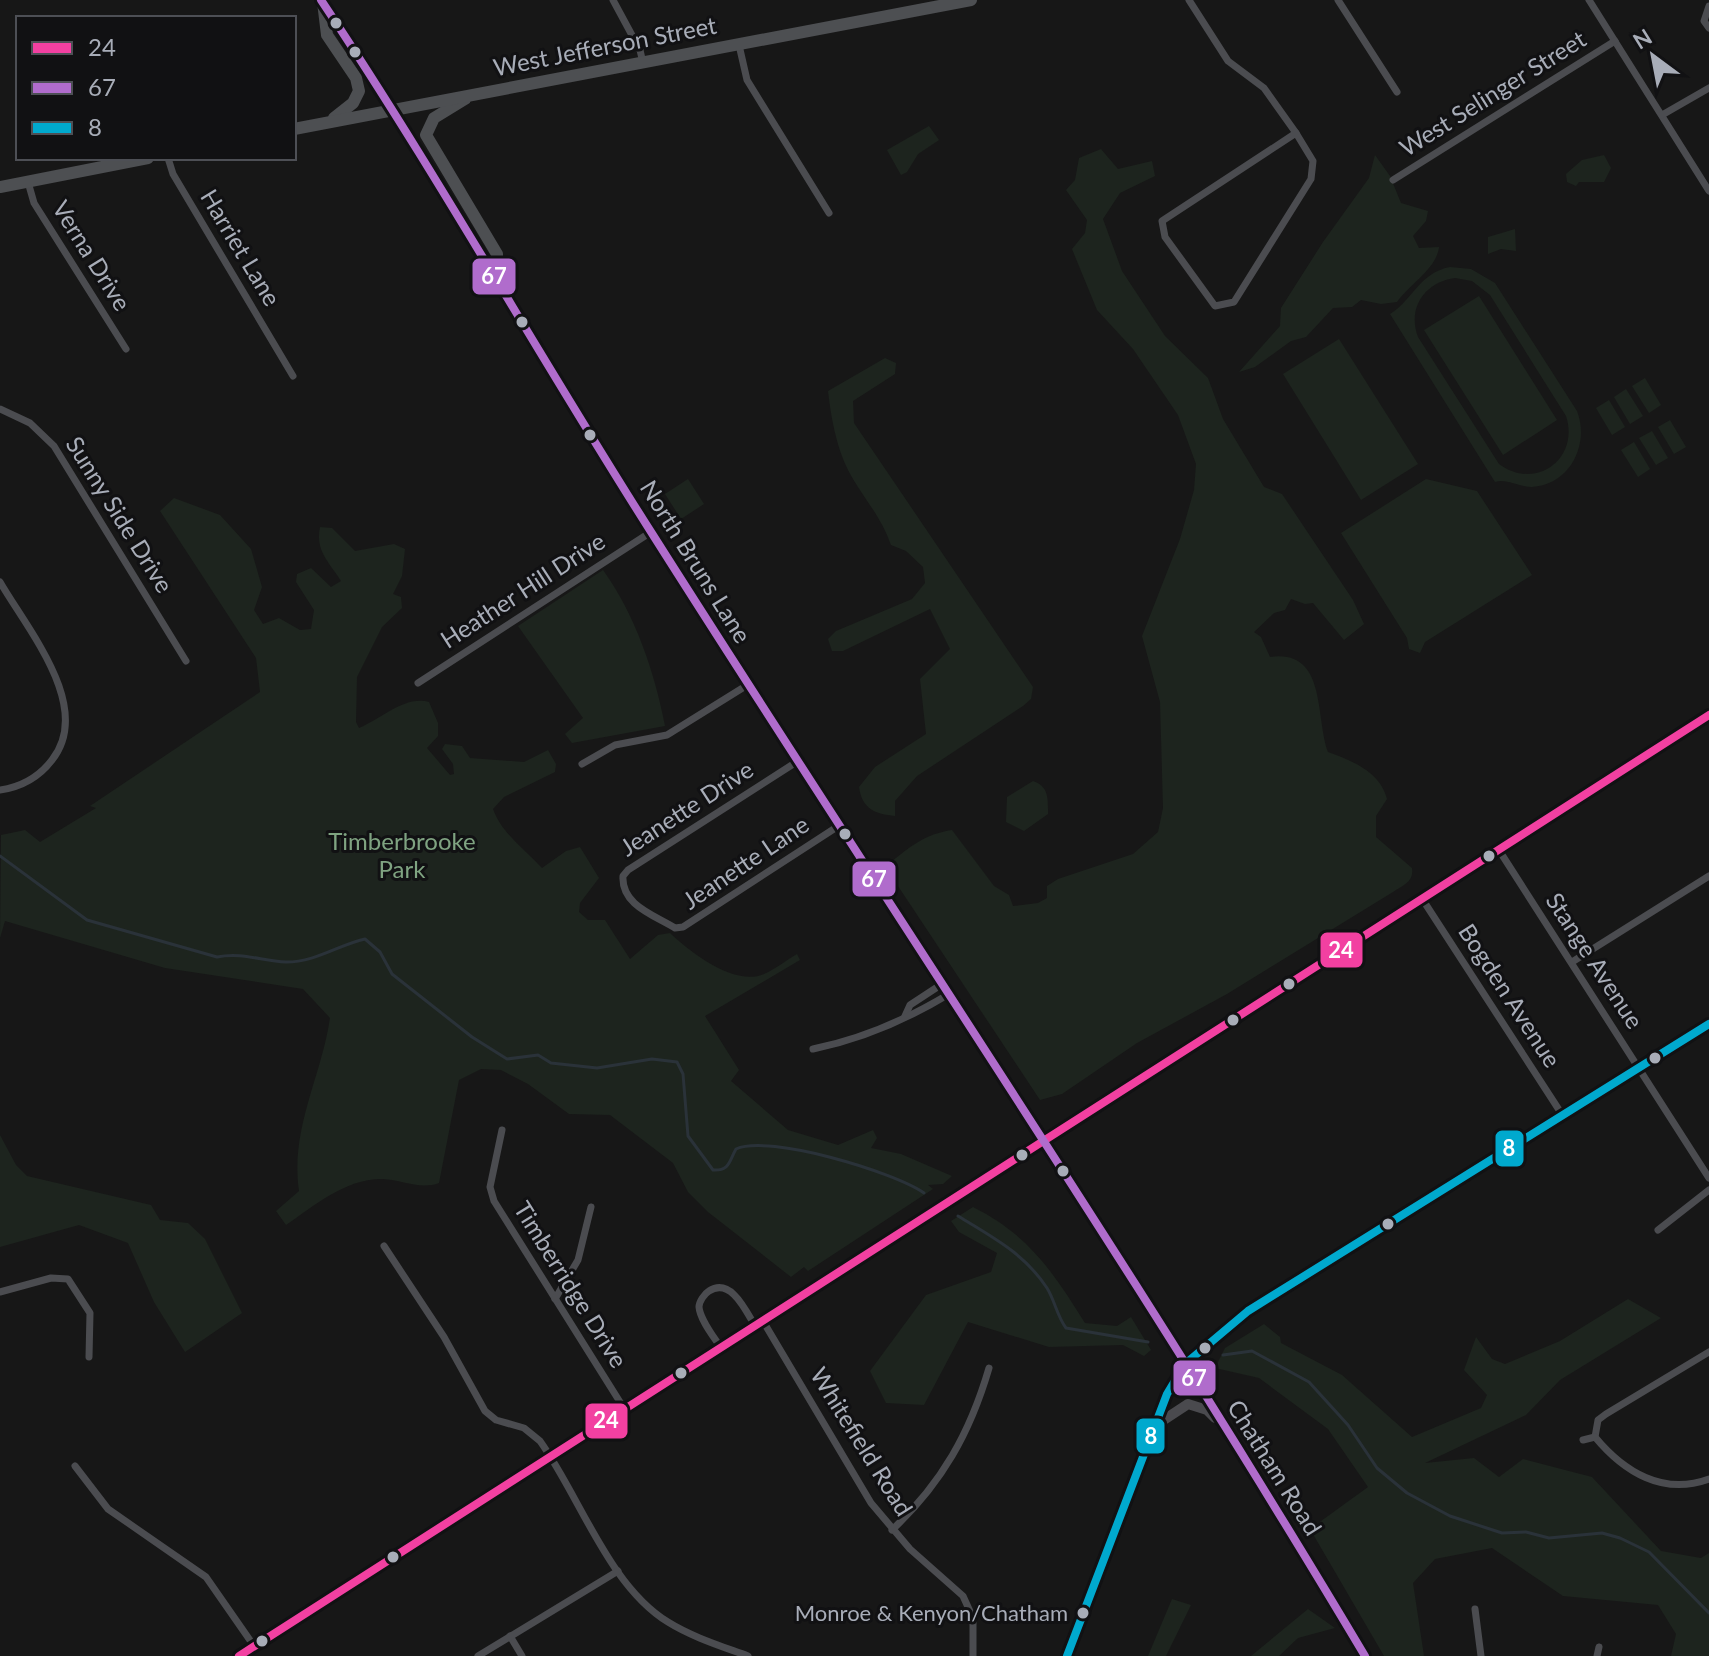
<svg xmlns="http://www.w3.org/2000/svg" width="1709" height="1656" viewBox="0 0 1709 1656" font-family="Lato,sans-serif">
  <rect width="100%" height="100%" fill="#171717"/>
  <!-- green -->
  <g fill="#1d241e" fill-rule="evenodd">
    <polygon points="929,126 939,140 918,154 907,172 901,175 887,150"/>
    <path d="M1101,149L1118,169L1152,161L1155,176L1120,193L1103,219L1122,271L1165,336L1208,378L1223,419L1264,487L1282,494L1353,600L1364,624L1344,640L1313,603L1305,604L1291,599L1285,610L1274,613L1254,632L1261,637L1270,657C1327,649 1315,716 1328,752C1350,760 1380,771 1387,799L1376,816V837L1412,868C1414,882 1403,885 1393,892L1227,994L1137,1043L1062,1094L1040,1100L888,871L889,864C909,847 925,834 952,830L994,886L1009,895L1013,906L1038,903L1047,898V886L1058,879L1133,854L1158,832L1163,808L1160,702L1142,636L1180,539L1194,490L1196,464L1178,415L1133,349L1097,310L1072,249L1085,233L1087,220L1066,190L1075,180L1079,158Z"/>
    <path d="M1375,155L1390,176L1401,203L1428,211L1426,221L1413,236L1419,248L1439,247C1437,268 1410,284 1397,302L1381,304L1361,300L1352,307L1333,308L1306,337L1291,341L1255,367L1239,372L1280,326L1281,308L1323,242L1369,178Z"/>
    <polygon points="1604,155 1611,168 1604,182 1579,182 1576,186 1567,182 1566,174 1582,160"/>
    <polygon points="1515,229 1516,251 1501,249 1488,254 1488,237"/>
    <path d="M1450,267L1471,269L1495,283L1577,411C1590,444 1570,485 1532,487C1519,487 1506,478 1495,482L1390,314C1413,300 1419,273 1450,267ZM1455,278L1472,281L1490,295L1566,416C1580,459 1535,491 1499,464L1418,337C1407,308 1425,282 1455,278Z"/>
    <polygon points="1479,296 1557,420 1503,455 1424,330"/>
    <polygon points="1339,339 1418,464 1361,500 1283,374"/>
    <path d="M885,358L896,363L895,374L853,401L854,423L1033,687L1031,699L1023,706L917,776L895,801V816C875,814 862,809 859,787L875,767L926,734L920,679L950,649L930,609L843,651H832L828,639L836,631L912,599L925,583L923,567L906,551L891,545C880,514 862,497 848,470C836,446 831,417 828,391Z"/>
    <polygon points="1645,378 1661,405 1649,413 1632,386"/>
    <polygon points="1626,389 1643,416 1630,424 1614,397"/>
    <polygon points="1609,400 1625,427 1612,435 1596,408"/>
    <polygon points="1670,420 1686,447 1674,454 1658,427"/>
    <polygon points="1652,431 1668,458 1656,465 1639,438"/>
    <polygon points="1634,442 1650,469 1638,477 1621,450"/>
    <polygon points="688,479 704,504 681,519 665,494"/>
    <polygon points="1426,479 1477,491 1532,575 1425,642 1420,653 1409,649 1407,638 1341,533"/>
    <path d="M174,498L220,515L251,549L262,587L254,610L263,624L279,618L300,630L311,629L314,610L296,582L297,574L311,568L331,587L341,581C329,562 315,551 320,527L332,528L355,551L394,544L405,549L402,576L393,594L401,597L402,608L382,627L357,677L356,722L359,728C381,719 405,695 429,702L438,723V736L427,748L450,775L454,774L453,764L442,749L445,744L462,746L470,758L524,762L548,750L556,764L555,772L504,797L493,809C502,834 525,849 542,868L566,851L580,847L599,878L580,903L579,912L588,920H605L630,959L658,935L670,933C690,952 735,987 764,974C776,969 786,960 797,954L800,960L705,1016L739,1070L731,1081L788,1130L838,1145L873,1130L877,1138L871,1148L901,1154L952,1176L943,1184L928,1185L933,1189L808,1271L804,1267L791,1277L708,1212L688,1192L673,1163L610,1115L569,1114L528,1084L501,1070L481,1069L459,1080L439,1183C420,1190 402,1180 383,1179C346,1178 314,1206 286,1225L276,1211L299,1191C290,1129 321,1078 330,1018L303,989L165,968L5,921L0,938L1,835L25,830L40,842L96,808L90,806L260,692L256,658L160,511Z"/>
    <path d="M603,570C635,614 655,673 665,726L572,743L565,734L583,718L518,626Z"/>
    <path d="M1033,781C1049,786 1048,799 1048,814L1024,831L1006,822L1007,797Z"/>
    <polygon points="0,1135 16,1165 27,1176 151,1205 160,1220 188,1223 205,1239 242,1313 185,1352 154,1302 128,1243 79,1225 0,1247"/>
    <path d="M973,1207C1029,1235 1053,1272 1085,1323L1117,1326L1131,1317L1151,1350L1144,1356L1123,1345L1049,1347L968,1322L924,1405L886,1403L870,1371L926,1295L991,1272L997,1253L959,1232L951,1221Z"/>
    <polygon points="1628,1299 1661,1318 1560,1380 1526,1415 1425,1463 1474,1458 1499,1477 1523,1459 1592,1477 1661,1551 1701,1558 1709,1553 1709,1656 1671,1656 1676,1634 1658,1605 1563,1596 1492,1548 1435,1559 1413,1583 1424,1656 1384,1656 1310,1529 1368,1487 1328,1429 1259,1378 1215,1368 1225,1348 1264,1324 1280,1337 1281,1343 1342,1375 1412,1437 1481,1408 1487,1395 1464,1370 1476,1337 1492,1359 1505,1364 1560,1341"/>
    <polygon points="1172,1599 1191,1605 1166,1656 1148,1656"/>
    <polygon points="1308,1609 1335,1628 1298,1638 1279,1656 1251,1656"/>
  </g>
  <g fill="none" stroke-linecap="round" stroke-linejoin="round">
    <!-- stream -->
    <g stroke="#2a3239" stroke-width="3">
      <path d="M0,856L87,920L217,957C242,952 262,961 286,962C316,962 338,945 365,939L380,952L392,974L472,1037L507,1059L538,1055L551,1063L597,1068L652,1059L677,1062L683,1074L688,1136L713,1170C730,1171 729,1161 736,1149C769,1134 894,1172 924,1193"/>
      <path d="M958,1216C992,1237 1024,1253 1047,1288C1055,1301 1057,1316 1066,1328L1148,1342"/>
      <polyline points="1223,1355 1252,1351 1309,1382 1348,1425 1377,1468 1407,1493 1450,1516 1502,1533 1526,1532 1549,1538 1602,1533 1620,1538 1649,1552 1709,1613"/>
    </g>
    <!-- minor -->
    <g stroke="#4b4c50" stroke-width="7">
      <polyline points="613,0 640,50 643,63"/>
      <polyline points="1189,0 1228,61 1264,88 1296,133"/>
      <polyline points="1338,0 1397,92"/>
      <polyline points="1589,0 1709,191"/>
      <polyline points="1709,6 1704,21 1709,28"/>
      <polyline points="739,45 747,80 829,213"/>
      <polyline points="1662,115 1709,88"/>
      <polygon points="1296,133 1313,161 1311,179 1234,302 1215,306 1165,237 1162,221"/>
      <polyline points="168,158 173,174 293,376"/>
      <polyline points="1393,180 1615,41"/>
      <polyline points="28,182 34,203 126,349"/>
      <polyline points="0,409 30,423 54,446 186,661"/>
      <path d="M0,582C27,629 94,707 52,760C39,777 21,787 0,790"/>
      <polyline points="418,683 651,532"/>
      <path d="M798,761L628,870L623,876C621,905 654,915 675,928L683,927L840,825"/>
      <polyline points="582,764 615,745 667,735 749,684"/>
      <polyline points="1497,847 1709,1178"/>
      <polyline points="1421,897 1563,1116"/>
      <polyline points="1572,962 1709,876"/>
      <polyline points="905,1016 910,1005 942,984"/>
      <path d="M813,1049C862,1039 906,1020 949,994"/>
      <polyline points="502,1130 490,1187 494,1201 625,1410"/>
      <polyline points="1658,1230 1709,1190"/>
      <path d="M384,1246L444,1337L485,1411L496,1420L524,1428L540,1441C580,1497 609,1586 668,1622C692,1637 721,1646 748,1656"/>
      <polyline points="0,1292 51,1278 68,1279 90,1313 89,1357"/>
      <polyline points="555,1299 578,1260 591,1207"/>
      <polyline points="763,1321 871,1503 910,1549 963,1596 973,1618 973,1656"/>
      <path d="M721,1348C714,1337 700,1320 699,1307C699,1302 704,1294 709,1291C731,1277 746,1311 755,1326"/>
      <polyline points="1595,1437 1598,1420 1606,1414 1709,1352"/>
      <path d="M1595,1437C1624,1472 1663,1496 1709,1479"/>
      <polyline points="1583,1440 1595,1437"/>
      <polyline points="75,1466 108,1509 206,1577 254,1646"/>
      <path d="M892,1530C942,1483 970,1433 989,1368"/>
      <polyline points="1475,1609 1481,1656"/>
      <polyline points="510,1636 522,1656"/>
      <polyline points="478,1656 618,1571"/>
      <polyline points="1597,1656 1599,1647"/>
    </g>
    <!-- tertiary -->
    <g stroke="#4b4c50" stroke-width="9">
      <polyline points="239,1656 1709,715"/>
      <polyline points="1067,1656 1167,1394 1185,1364 1248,1311 1709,1024"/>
    </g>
    <!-- secondary -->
    <g stroke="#4a4a4e" stroke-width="10">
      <path d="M323,3C439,178 541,361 654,537C892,909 1139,1276 1365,1656"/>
      <polyline points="1153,1427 1188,1404 1207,1410 1215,1418"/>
    </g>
    <!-- primary -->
    <g stroke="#4d4f52" stroke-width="12">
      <polyline points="323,2 327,35 356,78 359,91 353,103 334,118"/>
      <polyline points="465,99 434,118 426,135 497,254 498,281"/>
      <polyline points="294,129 971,0"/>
      <polyline points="0,187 148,158"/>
    </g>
    <defs>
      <polyline id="bus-1" points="239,1656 1709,715"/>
      <path id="bus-2" d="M321,0C438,175 540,358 653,535C890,909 1138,1275 1365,1656"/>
      <polyline id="bus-3" points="1067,1656 1167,1394 1185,1364 1248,1311 1709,1024"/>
    </defs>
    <!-- bus-1 casing -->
    <use href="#bus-1" stroke="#111113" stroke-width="14"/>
    <!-- bus-2 casing -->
    <use href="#bus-2" stroke="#111113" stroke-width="14"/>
    <!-- bus-3 casing -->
    <use href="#bus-3" stroke="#111113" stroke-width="14"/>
    <!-- bus-1 -->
    <use href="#bus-1" stroke="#f240a1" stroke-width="8"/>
    <!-- bus-2 -->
    <use href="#bus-2" stroke="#b06ccc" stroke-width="8"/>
    <!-- bus-3 -->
    <use href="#bus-3" stroke="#00a9ce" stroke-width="8"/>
  </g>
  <!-- markers -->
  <g fill="#a8adb8" stroke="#111113" stroke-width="3">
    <circle cx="336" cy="23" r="7"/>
    <circle cx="355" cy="52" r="7"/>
    <circle cx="522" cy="322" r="7"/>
    <circle cx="590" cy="435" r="7"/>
    <circle cx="845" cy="834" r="7"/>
    <circle cx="1489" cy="856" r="7"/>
    <circle cx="1289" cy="984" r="7"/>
    <circle cx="1233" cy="1020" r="7"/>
    <circle cx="1655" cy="1058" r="7"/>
    <circle cx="1022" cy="1155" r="7"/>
    <circle cx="1063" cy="1171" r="7"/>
    <circle cx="1388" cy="1224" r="7"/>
    <circle cx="1205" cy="1348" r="7"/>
    <circle cx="681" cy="1373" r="7"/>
    <circle cx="393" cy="1557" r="7"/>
    <circle cx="1083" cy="1613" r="7"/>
    <circle cx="262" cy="1641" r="7"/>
  </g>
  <g text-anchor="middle" stroke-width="6" stroke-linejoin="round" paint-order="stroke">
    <!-- bus labels -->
    <g font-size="22" fill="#a8adb8" stroke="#111113" text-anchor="end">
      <text x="1068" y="1621">Monroe &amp; Kenyon/Chatham</text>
    </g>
    <!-- street labels -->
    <g font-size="24" fill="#a8adb8" stroke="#111113">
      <text transform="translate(605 47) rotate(-11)" y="8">West Jefferson Street</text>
      <text transform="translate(1493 94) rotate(-32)" y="8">West Selinger Street</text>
      <text transform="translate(240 248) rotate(59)" y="8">Harriet Lane</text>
      <text transform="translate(91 256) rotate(58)" y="8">Verna Drive</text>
      <text transform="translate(119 515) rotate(58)" y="8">Sunny Side Drive</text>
      <text transform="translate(695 562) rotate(58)" y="8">North Bruns Lane</text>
      <text transform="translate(523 591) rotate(-33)" y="8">Heather Hill Drive</text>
      <text transform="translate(687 809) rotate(-33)" y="8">Jeanette Drive</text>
      <text transform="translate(746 863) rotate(-34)" y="8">Jeanette Lane</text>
      <text transform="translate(1594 961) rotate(57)" y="8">Stange Avenue</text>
      <text transform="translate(1509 996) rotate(57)" y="8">Bogden Avenue</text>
      <text transform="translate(570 1285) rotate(58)" y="8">Timberridge Drive</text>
      <text transform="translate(861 1442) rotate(58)" y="8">Whitefield Road</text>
      <text transform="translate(1274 1468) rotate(58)" y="8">Chatham Road</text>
    </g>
    <!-- park labels -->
    <g font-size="24" fill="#7fa381" stroke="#111113">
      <text x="402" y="850">Timberbrooke<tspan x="402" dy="28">Park</tspan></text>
    </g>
  </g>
  <g stroke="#111113" stroke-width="3">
    <rect x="471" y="257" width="46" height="39" rx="8" fill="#b06ccc"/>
    <rect x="851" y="860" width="46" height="38" rx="8" fill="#b06ccc"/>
    <rect x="1319" y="931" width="45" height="38" rx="8" fill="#f240a1"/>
    <rect x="1494" y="1129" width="31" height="39" rx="8" fill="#00a9ce"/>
    <rect x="1172" y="1359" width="45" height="38" rx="8" fill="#b06ccc"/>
    <rect x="584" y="1402" width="45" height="38" rx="8" fill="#f240a1"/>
    <rect x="1135" y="1417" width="31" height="38" rx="8" fill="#00a9ce"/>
  </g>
  <g font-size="22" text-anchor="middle" font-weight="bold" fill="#fff">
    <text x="494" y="284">67</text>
    <text x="874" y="887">67</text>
    <text x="1341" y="958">24</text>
    <text x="1509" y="1156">8</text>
    <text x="1194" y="1386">67</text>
    <text x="606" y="1428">24</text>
    <text x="1151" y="1444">8</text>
  </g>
  <!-- legend -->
  <rect x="16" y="16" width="280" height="144" fill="#111113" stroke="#4d4f55" stroke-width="2"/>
  <rect x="32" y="42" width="40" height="12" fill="#f240a1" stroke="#4d4f55" stroke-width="2"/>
  <text x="88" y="56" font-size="24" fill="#a8adb8">24</text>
  <rect x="32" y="82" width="40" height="12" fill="#b06ccc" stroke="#4d4f55" stroke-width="2"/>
  <text x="88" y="96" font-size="24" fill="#a8adb8">67</text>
  <rect x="32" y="122" width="40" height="12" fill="#00a9ce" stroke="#4d4f55" stroke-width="2"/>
  <text x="88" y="136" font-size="24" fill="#a8adb8">8</text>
  <!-- north arrow -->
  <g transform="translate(1653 56) rotate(328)" stroke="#111113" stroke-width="6" paint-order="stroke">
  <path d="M0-6L14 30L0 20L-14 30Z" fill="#a8adb8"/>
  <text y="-12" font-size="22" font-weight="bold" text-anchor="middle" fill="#a8adb8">N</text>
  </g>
</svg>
